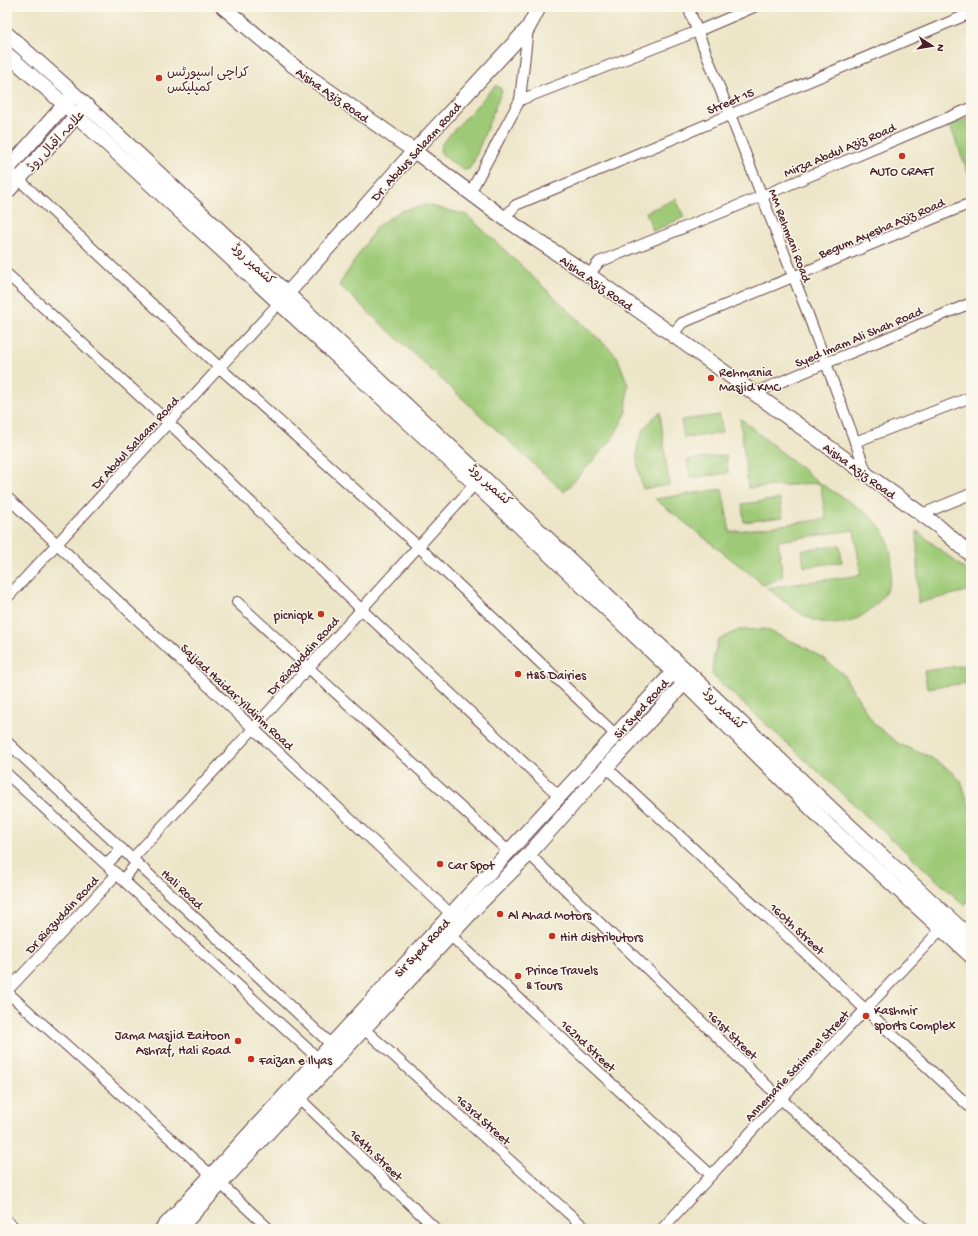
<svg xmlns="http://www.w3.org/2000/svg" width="978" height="1236" viewBox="0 0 978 1236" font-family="'Gochi Hand','Playpen Sans Arabic',sans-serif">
  <rect width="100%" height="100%" fill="#fbf7ec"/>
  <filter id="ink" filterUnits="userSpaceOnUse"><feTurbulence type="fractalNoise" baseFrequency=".025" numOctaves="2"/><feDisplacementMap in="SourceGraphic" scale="8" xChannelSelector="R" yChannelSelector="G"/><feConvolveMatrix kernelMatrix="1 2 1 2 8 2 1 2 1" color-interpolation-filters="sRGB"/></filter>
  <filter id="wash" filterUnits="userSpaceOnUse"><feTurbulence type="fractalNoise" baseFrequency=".012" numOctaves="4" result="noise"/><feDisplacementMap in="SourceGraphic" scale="16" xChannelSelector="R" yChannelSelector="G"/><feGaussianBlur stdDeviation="0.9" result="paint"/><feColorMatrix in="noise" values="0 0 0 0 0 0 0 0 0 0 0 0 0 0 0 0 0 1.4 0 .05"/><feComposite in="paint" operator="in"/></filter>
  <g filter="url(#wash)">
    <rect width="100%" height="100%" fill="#ece5c7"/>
    <!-- green -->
    <g fill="#9eca77" stroke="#747451">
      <polygon points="496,85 502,90 473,163 469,169 464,170 443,156 440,150 443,142"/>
      <polygon points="971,117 971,180 950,126"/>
      <polygon points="676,199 684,217 653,231 646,212"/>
      <polygon points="426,205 467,215 617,356 628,385 626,414 611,441 564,492 339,285 377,226 400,211"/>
      <path d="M660,412L669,485L643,489C637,467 631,446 647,425C651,420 656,416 660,412Z"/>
      <polygon points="720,415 722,433 684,438 681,420"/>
      <path d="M740,418C758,433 776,448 794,462C803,469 811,477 820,483C840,497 876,514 886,536C891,549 894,568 890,581C886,598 869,613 854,620C844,625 832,624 821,622C802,618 783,600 767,588L861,575L854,530L778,541L783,577L764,585L655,499L722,489L730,532L826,519L820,483L748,488Z"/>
      <polygon points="726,455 728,473 690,478 687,460"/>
      <polygon points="780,499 783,517 744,522 742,504"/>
      <polygon points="917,531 971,574 971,590 918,603"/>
      <polygon points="840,545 842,562 804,567 802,550"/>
      <polygon points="765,629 805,647 824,659 843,674 874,724 899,744 930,757 947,768 961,781 971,811 971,897 964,905 712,675 714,656 718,640 739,630"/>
      <polygon points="966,665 968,683 927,688 924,671"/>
    </g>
  </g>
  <g filter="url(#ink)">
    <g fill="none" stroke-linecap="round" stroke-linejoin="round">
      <defs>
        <g id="street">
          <polyline points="688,7 806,309 867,474"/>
          <polyline points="520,100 698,31 754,7"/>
          <polyline points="14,175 220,368 419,547 616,735"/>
          <polyline points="470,193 520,100 528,28"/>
          <polyline points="504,218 516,205 971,13"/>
          <polyline points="7,274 169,423 361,609 559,796"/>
          <polyline points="589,275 599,262 762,196 971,108"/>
          <polyline points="672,335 682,323 971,203"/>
          <polyline points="754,393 971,303"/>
          <polyline points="855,442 971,397"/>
          <polyline points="7,497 451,914"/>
          <polyline points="922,514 971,494"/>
          <polyline points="7,598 279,303"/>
          <polyline points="237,602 508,851"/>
          <polyline points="7,742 335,1048"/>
          <polyline points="607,768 971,1108"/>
          <polyline points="7,774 322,1062"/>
          <polyline points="529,854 781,1099 924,1229"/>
          <polyline points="132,859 253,729 475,484"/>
          <polyline points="107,864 122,849"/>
          <polyline points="123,879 137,863"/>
          <polyline points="450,935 711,1175"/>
          <polyline points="7,991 117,874"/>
          <polyline points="7,992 211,1175"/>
          <polyline points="364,1029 586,1229"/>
          <polyline points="300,1099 436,1229"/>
          <polyline points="221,1184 269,1229"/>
          <polyline points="7,1221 16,1229"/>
          <polyline points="662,1229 781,1099 945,925"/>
        </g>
        <g id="secondary">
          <polyline points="223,7 291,64 414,151 504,218 589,275 772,406 938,526 971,555"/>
          <polyline points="7,34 71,91 483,477 838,815 971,938"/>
          <polyline points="7,54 65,105 475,484 673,672 831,828 971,956"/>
          <polyline points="7,170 71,97"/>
          <polyline points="7,192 83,109"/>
          <polyline points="287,294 414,151 528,28 539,7"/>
          <polyline points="162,1229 679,666"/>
          <polyline points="179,1229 481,902 529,854 591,784 690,677"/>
        </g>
      </defs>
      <!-- street casing -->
      <use href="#street" stroke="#623d42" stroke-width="12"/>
      <!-- secondary casing -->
      <use href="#secondary" stroke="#623d42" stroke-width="16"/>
      <!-- street -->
      <use href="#street" stroke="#fff" stroke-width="10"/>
      <!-- secondary -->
      <use href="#secondary" stroke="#fff" stroke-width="14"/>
    </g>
  </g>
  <!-- markers -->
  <g fill="#c8321e" stroke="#fbf7ec" stroke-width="1.5">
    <circle cx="159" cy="78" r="4"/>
    <circle cx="902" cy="156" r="4"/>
    <circle cx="711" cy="378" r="4"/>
    <circle cx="321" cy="614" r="4"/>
    <circle cx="518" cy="674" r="4"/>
    <circle cx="440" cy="864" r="4"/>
    <circle cx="500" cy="914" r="4"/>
    <circle cx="552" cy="936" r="4"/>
    <circle cx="518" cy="976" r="4"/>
    <circle cx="866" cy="1016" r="4"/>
    <circle cx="238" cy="1041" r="4"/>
    <circle cx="251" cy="1059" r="4"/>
  </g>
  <g text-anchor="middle" stroke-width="3" stroke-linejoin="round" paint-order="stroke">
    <!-- poi labels -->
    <g font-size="13" fill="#4a1f2b" stroke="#fbf7ec" text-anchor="start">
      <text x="167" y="76">کراچی اسپورٹس<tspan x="167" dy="15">کمپلیکس</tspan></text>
      <text x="902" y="175" text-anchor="middle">AUTO CRAFT</text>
      <text x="719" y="376">Rehmania<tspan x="719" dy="15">Masjid KMC</tspan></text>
      <text x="313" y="619" text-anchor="end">picnicpk</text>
      <text x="526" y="679">H&amp;S Dairies</text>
      <text x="448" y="869">Car Spot</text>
      <text x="508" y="919">Al Ahad Motors</text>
      <text x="560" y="941">HiH distributors</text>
      <text x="526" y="974">Prince Travels<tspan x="526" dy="15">&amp; Tours</tspan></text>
      <text x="874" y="1014">Kashmir<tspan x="874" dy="15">sports Complex</tspan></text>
      <text x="230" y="1039" text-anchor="end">Jama Masjid Zaitoon<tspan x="230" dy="15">Ashraf, Hali Road</tspan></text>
      <text x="259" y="1064">Faizan e Ilyas</text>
    </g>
    <!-- street labels -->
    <g font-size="13" fill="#4a1f2b" stroke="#fbf7ec">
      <text transform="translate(333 94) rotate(35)" y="5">Aisha Aziz Road</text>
      <text transform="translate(730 100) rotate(-23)" y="5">Street 15</text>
      <text transform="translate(55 140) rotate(-47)" y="5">علامہ اقبال روڈ</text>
      <text transform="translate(839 149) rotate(-23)" y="5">Mirza Abdul Aziz Road</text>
      <text transform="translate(415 151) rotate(-48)" y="5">Dr. Abdus Salaam Road</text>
      <text transform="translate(881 227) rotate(-23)" y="5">Begum Ayesha Aziz Road</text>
      <text transform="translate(791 235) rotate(69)" y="5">MM Rehmani Road</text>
      <text transform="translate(254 263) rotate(43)" y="5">کشمیر روڈ</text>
      <text transform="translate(597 282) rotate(35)" y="5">Aisha Aziz Road</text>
      <text transform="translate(858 336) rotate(-23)" y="5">Syed Imam Ali Shah Road</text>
      <text transform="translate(134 442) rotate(-47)" y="5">Dr Abdul Salaam Road</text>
      <text transform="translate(860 470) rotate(36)" y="5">Aisha Aziz Road</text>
      <text transform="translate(491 484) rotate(43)" y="5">کشمیر روڈ</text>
      <text transform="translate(302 655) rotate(-48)" y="5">Dr Riazuddin Road</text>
      <text transform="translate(238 696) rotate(43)" y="5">Sajjad Haidar Yildirim Road</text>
      <text transform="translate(640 708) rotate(-48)" y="5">Sir Syed Road</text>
      <text transform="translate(725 708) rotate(44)" y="5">کشمیر روڈ</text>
      <text transform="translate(183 888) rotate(43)" y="5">Hali Road</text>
      <text transform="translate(61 914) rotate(-47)" y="5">Dr Riazuddin Road</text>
      <text transform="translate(798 928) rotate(43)" y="5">160th Street</text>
      <text transform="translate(421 947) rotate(-47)" y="5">Sir Syed Road</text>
      <text transform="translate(733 1034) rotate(44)" y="5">161st Street</text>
      <text transform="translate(589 1045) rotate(43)" y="5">162nd Street</text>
      <text transform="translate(796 1065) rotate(-47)" y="5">Annemarie Schimmel Street</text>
      <text transform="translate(484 1119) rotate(42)" y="5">163rd Street</text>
      <text transform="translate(377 1154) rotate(44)" y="5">164th Street</text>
    </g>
  </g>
  <!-- margin -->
  <rect width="978" height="1236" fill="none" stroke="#fbf7ec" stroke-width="24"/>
  <!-- north arrow -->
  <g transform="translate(932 46) rotate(102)" stroke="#fbf7ec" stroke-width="3" paint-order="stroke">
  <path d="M0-3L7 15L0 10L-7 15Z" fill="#4a1f2b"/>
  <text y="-6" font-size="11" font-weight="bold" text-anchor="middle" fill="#4a1f2b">N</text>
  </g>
</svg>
